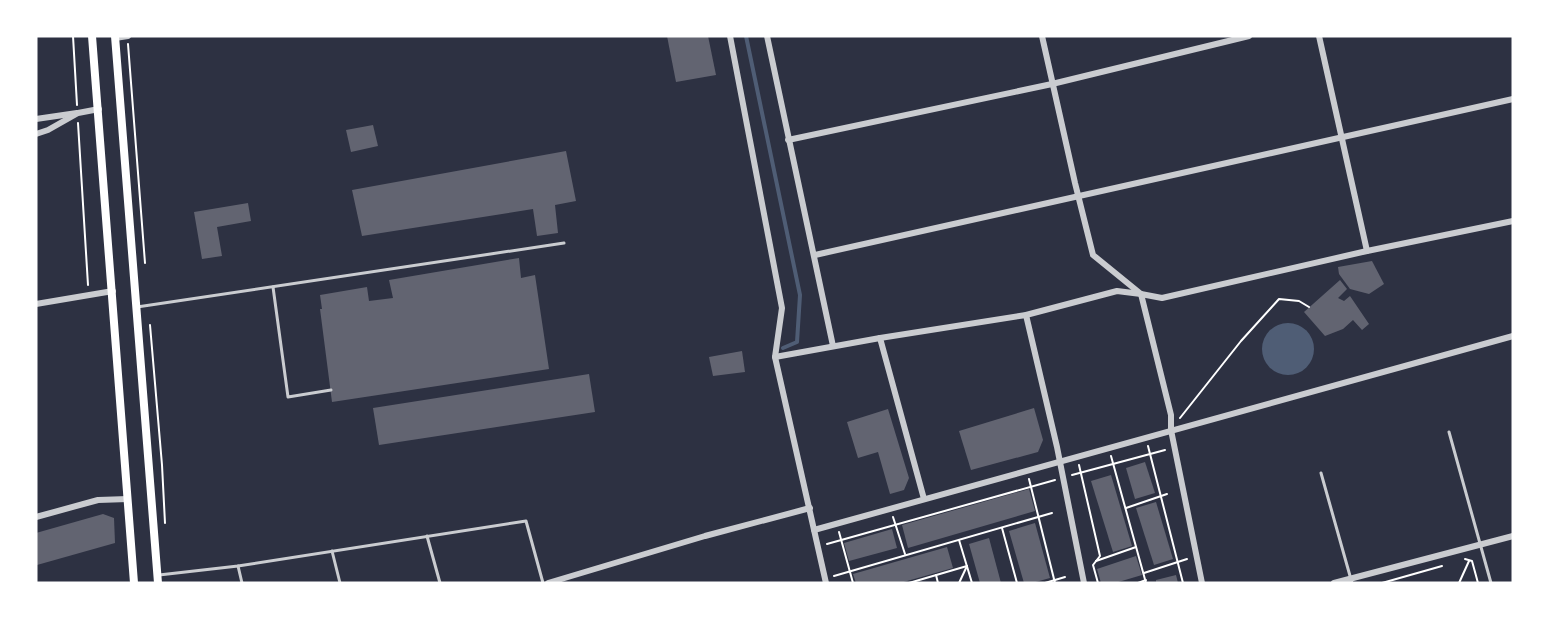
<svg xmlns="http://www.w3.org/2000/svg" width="1549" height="619" viewBox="0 0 1549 619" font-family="'Archivo Narrow',sans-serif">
  <rect width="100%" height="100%" fill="#2d3142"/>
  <!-- water -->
  <circle fill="#4f5d75" cx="1288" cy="349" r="26"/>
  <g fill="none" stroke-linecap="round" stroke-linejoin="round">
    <!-- stream -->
    <polyline stroke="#4f5d75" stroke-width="4" points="746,36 800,295 797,342 783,348"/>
  </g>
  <!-- building -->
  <g fill="#626471">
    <polygon points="667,36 708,36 716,75 676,82"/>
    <polygon points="373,125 378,146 351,152 346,130"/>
    <polygon points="566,151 576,201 555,205 558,233 537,236 533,209 362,236 352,190"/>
    <polygon points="248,203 251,221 217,227 222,256 202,259 194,212"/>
    <polygon points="519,258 521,278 535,275 549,369 332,402 320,309 322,309 320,295 367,287 369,301 393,298 389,280"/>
    <polygon points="1372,261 1384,284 1369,294 1350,289 1339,274 1338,267"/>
    <polygon points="1340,280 1347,289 1338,298 1344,301 1350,296 1369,324 1362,330 1353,320 1343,329 1325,336 1304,312"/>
    <polygon points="742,351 745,372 713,376 709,357"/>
    <polygon points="589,374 595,412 379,445 373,408"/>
    <polygon points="1034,408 1043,440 1038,452 971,470 959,431"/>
    <polygon points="888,409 909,478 904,490 890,494 878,452 858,458 847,422"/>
    <polygon points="1145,462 1155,493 1135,499 1126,468"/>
    <polygon points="1111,475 1132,546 1113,552 1091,481"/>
    <polygon points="1029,489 1035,511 908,548 902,525"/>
    <polygon points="1156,502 1173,559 1154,565 1136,508"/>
    <polygon points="103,514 114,518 115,543 37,565 36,533"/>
    <polygon points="1035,523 1050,578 1032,583 1024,583 1009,531"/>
    <polygon points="892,529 897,548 849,561 844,543"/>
    <polygon points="989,538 1001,583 980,583 969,544"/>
    <polygon points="947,547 953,568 900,583 856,583 853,574"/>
    <polygon points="1136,556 1142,575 1115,583 1101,583 1097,569"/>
    <polygon points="1176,575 1178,583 1156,583 1156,580"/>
  </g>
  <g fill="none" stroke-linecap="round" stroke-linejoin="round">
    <!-- path -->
    <g stroke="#fff" stroke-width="2">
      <polyline points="73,36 77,105"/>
      <polyline points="128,44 145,263"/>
      <polyline points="78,123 88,285"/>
      <polyline points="150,325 162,465 165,523"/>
      <polyline points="1180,418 1241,341 1279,299 1299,301 1309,307"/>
      <polyline points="1148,446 1183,583"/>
      <polyline points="1111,456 1146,583"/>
      <polyline points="1079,465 1100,556 1093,565 1098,583"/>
      <polyline points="1072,475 1165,450"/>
      <polyline points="1029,479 1055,583"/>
      <polyline points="1126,508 1167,494"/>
      <polyline points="893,517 905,554"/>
      <polyline points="1002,528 1017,583"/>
      <polyline points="839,532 853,583"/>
      <polyline points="959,540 972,583"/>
      <polyline points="827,544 1055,480"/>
      <polyline points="1465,559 1472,561 1478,583"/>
      <polyline points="1096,561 1136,547"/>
      <polyline points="1144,573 1187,559"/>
      <polyline points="936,575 938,583"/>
      <polyline points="834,576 1052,513"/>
      <polyline points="909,583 967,566"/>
      <polyline points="959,583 967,566"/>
      <polyline points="1045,583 1065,577"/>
      <polyline points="1138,583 1146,580"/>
      <polyline points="1382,583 1442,566"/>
      <polyline points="1459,583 1469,561"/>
    </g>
    <!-- service -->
    <g stroke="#caccd0" stroke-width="3">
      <polyline points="273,287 288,397 331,390"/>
      <polyline points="137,307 564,243"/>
      <polyline points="1449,432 1491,583"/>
      <polyline points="1321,473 1352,583"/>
      <polyline points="427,536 440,583"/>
      <polyline points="332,551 340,583"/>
      <polyline points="238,566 242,583"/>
      <polyline points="159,575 238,566 526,521 543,583"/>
    </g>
    <!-- minor -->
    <g stroke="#caccd0" stroke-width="6">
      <polyline points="730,36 782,308 775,357 826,583"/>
      <polyline points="767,36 833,346"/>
      <polyline points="1042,36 1075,183 1093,255 1141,294 1171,415 1171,430 1202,583"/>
      <polyline points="1319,36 1367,251"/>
      <polyline points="115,38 128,36"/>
      <polyline points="36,119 77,113"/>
      <polyline points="36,134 48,130 78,113 99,109"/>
      <polyline points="788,140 1052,84 1249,36"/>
      <polyline points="815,255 1513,99"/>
      <polyline points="36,304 113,291"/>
      <polyline points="1026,315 1057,447 1084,583"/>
      <polyline points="880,338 924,499"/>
      <polyline points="775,357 880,338 1026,315 1117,291 1141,294 1162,298 1367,251 1513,221"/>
      <polyline points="36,517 98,500 128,499"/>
      <polyline points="814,530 1513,336"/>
      <polyline points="548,583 705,536 810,508"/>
      <polyline points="1334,583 1513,536"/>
    </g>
    <!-- secondary -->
    <g stroke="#fff" stroke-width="8">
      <polyline points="92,36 134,583"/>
      <polyline points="115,36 158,583"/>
    </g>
  </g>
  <!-- border -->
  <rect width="1549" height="619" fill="none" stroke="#ffffff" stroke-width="75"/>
</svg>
